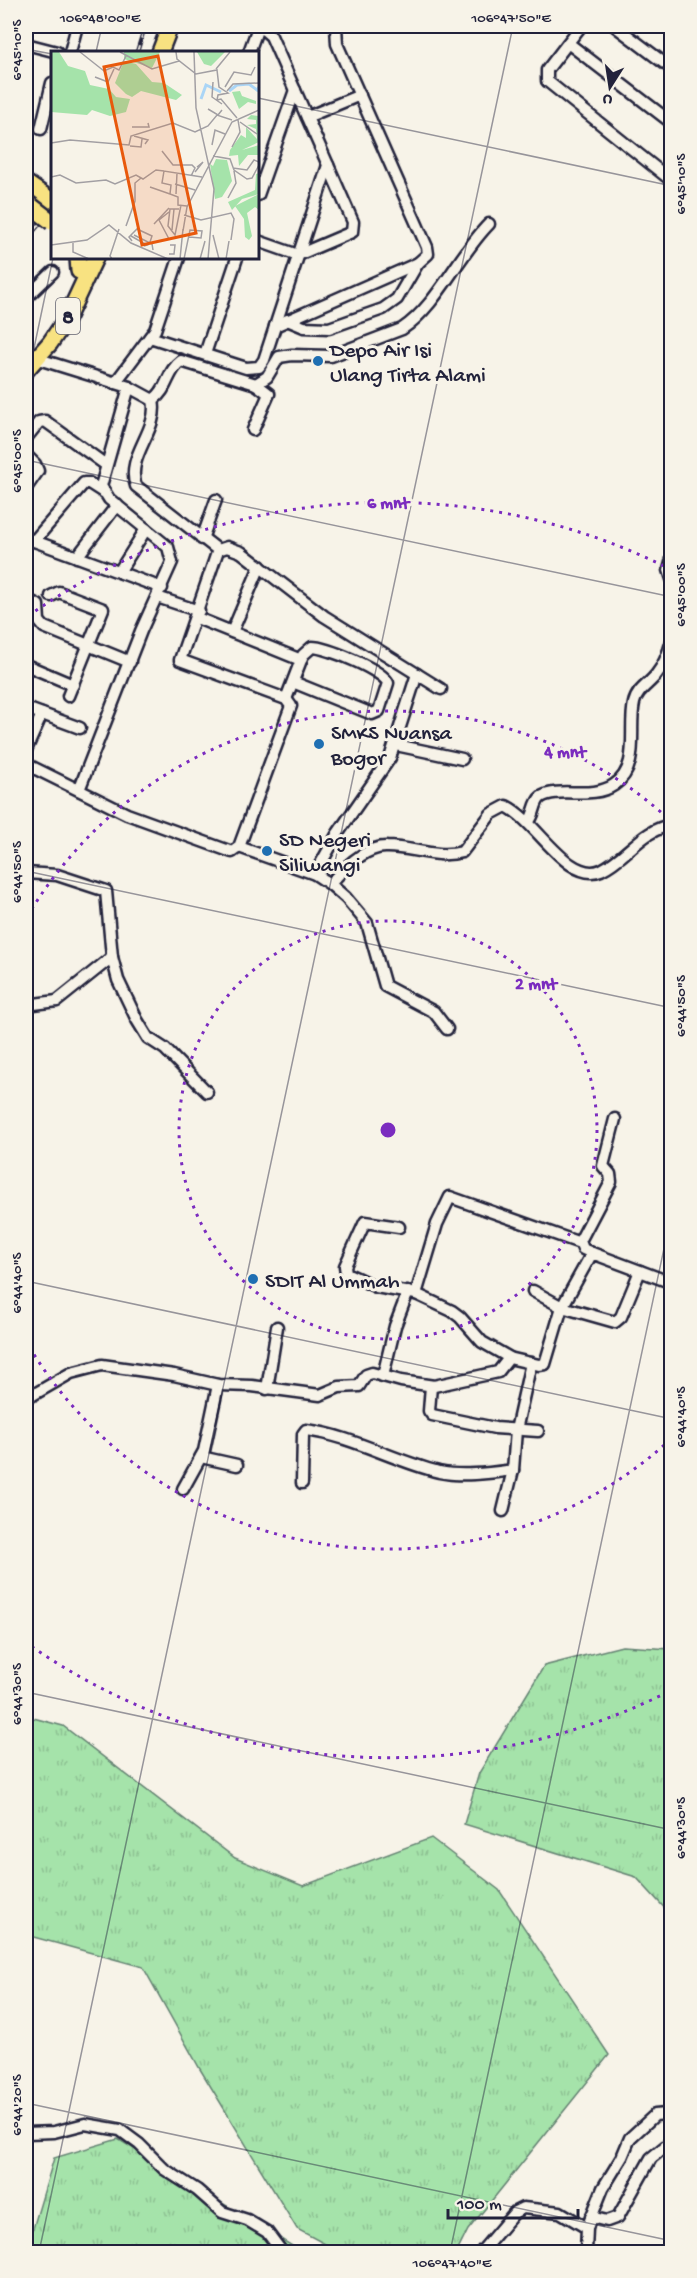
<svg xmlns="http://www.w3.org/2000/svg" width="697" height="2278" viewBox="0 0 697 2278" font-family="'Gochi Hand',sans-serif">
  <defs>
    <pattern id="grass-tufts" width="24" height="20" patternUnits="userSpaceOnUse" patternTransform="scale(1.5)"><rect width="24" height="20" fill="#a5e3aa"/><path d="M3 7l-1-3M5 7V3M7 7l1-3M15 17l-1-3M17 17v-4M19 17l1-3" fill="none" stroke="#8ec293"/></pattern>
  </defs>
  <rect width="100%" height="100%" fill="#f7f3e8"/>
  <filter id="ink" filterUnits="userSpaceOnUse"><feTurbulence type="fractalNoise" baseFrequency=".0167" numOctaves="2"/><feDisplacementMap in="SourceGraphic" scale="12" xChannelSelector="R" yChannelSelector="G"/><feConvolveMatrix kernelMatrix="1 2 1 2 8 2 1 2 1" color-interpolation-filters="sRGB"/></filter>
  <g filter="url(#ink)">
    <!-- grass -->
    <g fill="url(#grass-tufts)" stroke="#648272" stroke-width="1.5">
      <polygon points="622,1646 671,1649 671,1915 636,1877 464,1824 479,1773 544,1666"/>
      <polygon points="26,1716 63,1726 235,1858 303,1886 431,1838 499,1890 609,2055 468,2230 457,2252 340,2252 297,2229 200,2069 143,1967 26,1935"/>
      <polygon points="118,2139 302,2252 26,2252 54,2158"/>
    </g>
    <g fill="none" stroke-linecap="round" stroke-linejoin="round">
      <defs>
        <g id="minor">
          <polyline points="581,26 547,70 547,81 672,181"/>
          <polyline points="615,26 672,69"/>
          <polyline points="568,43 672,123"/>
          <polyline points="26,44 57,52"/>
          <polyline points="70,52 77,26"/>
          <polyline points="307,117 360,95"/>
          <polyline points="41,129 52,83"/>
          <polyline points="258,195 295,90"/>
          <polyline points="258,241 298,255 352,232 353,222 328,165"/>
          <polyline points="26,298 53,272"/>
          <polyline points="287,320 304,327 329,328 383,309 397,299 418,263"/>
          <polyline points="275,326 418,263 428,254 427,247 337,44 336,26"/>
          <polyline points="150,337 246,368 259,367 264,360 328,165 271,36 263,29 257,30 249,52"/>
          <polyline points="205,354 237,258"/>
          <polyline points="115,383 155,330 179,258"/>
          <path d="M153,400C168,390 167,371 181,361L256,384L267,377L279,357L292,355L331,356L402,329C437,306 459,254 489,224"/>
          <polyline points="253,430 269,394 256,384"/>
          <polyline points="26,438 39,422 45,421 106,465"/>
          <polyline points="26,455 35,464 38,471 26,488"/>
          <polyline points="26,538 162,588"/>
          <polyline points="202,539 216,500"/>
          <polyline points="34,541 84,483 89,483 103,492"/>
          <polyline points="218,550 227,547 241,552 324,616 441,689"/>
          <polyline points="77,557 117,505"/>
          <polyline points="672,559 669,570 672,579"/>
          <polyline points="119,572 146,529"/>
          <polyline points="51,596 59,592 103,609 68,696"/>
          <polyline points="157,597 199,611"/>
          <polyline points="26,599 38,605 39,621 44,627 130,662"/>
          <polyline points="197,618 301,660"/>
          <polyline points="232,632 260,566"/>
          <polyline points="26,665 73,685"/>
          <path d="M286,699L303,655L312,647C326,647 383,670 388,683L379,711L372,714L293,682"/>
          <polyline points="26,708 80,728"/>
          <polyline points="396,745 462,759"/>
          <polyline points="26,750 42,714"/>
          <path d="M26,764L127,814L232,852L239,847L291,706L286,699L180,660L218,550L136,486C125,456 160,430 153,400L129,387L32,357"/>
          <polyline points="79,790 141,631 172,562 168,547 109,499 101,486 129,387"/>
          <path d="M529,821C535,815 534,802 541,797C559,786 592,800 614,785C641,767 628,729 634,703C637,690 648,685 656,675C665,664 668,653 672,641"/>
          <path d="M239,847L315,874L330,884C343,869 366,846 387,847C413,847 436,859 462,852L491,814L506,806C537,821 568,884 601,870C627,858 642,829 672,825"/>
          <polyline points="26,873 57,875 106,891 112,957 118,980 137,1020 148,1038 165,1049 207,1092"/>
          <polyline points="315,874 338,833 390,758 417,674"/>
          <polyline points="330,884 346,898 367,923 385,986 434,1012 447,1029"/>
          <polyline points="34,1004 57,1001 112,957"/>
          <polyline points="399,1227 365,1222 345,1266 346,1273 376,1287 416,1294 452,1311 460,1317 482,1342 510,1358"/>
          <polyline points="592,1253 583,1249 580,1241 611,1182 610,1174 603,1166 615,1119"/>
          <polyline points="533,1291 562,1307 615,1322 621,1317 640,1271"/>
          <polyline points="416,1294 437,1224 450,1197 580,1243"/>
          <polyline points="383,1376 395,1326 408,1292"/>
          <polyline points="431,1386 429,1411 432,1415 495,1428 538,1431"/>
          <polyline points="267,1389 277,1327"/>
          <polyline points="26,1399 71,1373 102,1365 174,1375 218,1385 252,1386 320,1395 339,1387 359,1386 366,1375 372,1373 401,1381 434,1386 498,1372 509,1358 539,1365 545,1364 562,1307 592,1253 672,1283"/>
          <polyline points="201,1457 237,1465"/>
          <path d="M302,1483L303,1434L306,1430C352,1436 394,1461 439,1472C462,1477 490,1473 513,1470"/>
          <polyline points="183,1489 204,1451 218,1385"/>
          <polyline points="503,1511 513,1470 516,1430 531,1363"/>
          <polyline points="26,2133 54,2132 85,2124 120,2130 139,2144 164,2169 197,2190 222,2212 247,2220 267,2232 282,2252"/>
          <polyline points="591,2217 607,2221 618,2217 651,2158 672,2141"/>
          <polyline points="587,2228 603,2188 622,2157 630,2138 655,2115 666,2114 672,2109"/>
          <polyline points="481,2252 515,2212 523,2208 560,2212 587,2228 586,2252"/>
        </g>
        <g id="highway">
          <polyline points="160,52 170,26"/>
          <polyline points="26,183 52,201"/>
          <polyline points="78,258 79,271"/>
          <polyline points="26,370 50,343 67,318 95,258"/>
        </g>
      </defs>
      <!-- minor casing -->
      <use href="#minor" stroke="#22223b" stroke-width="15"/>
      <!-- highway casing -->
      <use href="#highway" stroke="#22223b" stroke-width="20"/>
      <!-- minor -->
      <use href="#minor" stroke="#f7f3e8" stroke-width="10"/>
      <!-- highway -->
      <use href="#highway" stroke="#f8e281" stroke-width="15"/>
      <defs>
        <g id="rail">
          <polyline points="137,52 145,26"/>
          <polyline points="26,240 52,209"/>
        </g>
      </defs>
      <!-- rail casing -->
      <use href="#rail" stroke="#22223b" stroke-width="4.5"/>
      <!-- rail -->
      <use href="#rail" stroke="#f7f3e8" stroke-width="2" stroke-dasharray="7" stroke-linecap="butt"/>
      <defs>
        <polyline id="highway-bridge" points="26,202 52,222"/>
      </defs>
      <!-- highway-bridge casing -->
      <use href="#highway-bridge" stroke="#22223b" stroke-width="20" stroke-linecap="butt"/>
      <!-- highway-bridge -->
      <use href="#highway-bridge" stroke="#f8e281" stroke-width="15"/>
    </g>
  </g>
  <!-- ticks -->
  <path fill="none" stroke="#22223b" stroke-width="1.5" stroke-opacity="0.45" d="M26,49L52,54M96,52L102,26M258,98L672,186M26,386L53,258M26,460L672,597M26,871L672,1008M26,1281L672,1419M26,1692L672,1830M26,2103L672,2241M39,2252L513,26M450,2252L672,1211"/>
  <!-- distance rings -->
  <g fill="none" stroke="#7b2cbf" stroke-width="3" stroke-dasharray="3 6">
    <circle cx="388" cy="1130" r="209"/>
    <path d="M671 1439A419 419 0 0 1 27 1343M27 917A419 419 0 0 1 671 821"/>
    <path d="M668 1692A628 628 0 0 1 28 1644M28 616A628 628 0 0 1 668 568"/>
  </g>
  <!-- markers -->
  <g fill="#1f6fb2" stroke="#f7f3e8" stroke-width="2">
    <circle cx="318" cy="361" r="6"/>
    <circle cx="319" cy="744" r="6"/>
    <circle cx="267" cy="851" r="6"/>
    <circle cx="253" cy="1279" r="6"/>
  </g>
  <g text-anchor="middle" stroke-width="6" stroke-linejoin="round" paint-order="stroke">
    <!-- shield labels -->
    <rect fill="#f7f3e8" stroke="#62616f" stroke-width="1.5" x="56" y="298" width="24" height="36" rx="4.5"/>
    <g font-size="21" font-weight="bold" fill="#22223b">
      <text x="68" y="323">8</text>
    </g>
    <!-- poi labels -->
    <g font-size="22" fill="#22223b" stroke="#f7f3e8" text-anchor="start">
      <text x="330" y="356">Depo Air Isi<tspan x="330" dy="25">Ulang Tirta Alami</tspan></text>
      <text x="331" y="739">SMKS Nuansa<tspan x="331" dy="25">Bogor</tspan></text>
      <text x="279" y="846">SD Negeri<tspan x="279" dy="25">Siliwangi</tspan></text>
      <text x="265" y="1287">SDIT Al Ummah</text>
    </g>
  </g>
  <!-- overview -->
  <g transform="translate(51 51)">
    <rect width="208" height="208" fill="#f7f3e8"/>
    <path d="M0,1H8L17,15L34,20L39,34L58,38L65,46L79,48L75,61L59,65L41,59L36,64L0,61ZM73,1H109L101,17L73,8ZM146,1H174L160,15L153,13ZM73,10L85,13L101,31L113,32L131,44L125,49L90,40L81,46L75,43L64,32ZM165,108L176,109L181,130L171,146L164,148L159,113L162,115ZM208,143V159L204,156L196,162L201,185L198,189L194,186L193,168L184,155Z" fill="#a5e3aa"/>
    <path d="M200,64L208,65V91L191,99L208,94V104H197L188,115L187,104L178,105L179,99L190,84L195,87V76L206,88L205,78L196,74L205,73V69L196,68ZM208,122V143L191,148L181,159L177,151L204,139L205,123Z" fill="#a5e3aa"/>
    <path d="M189,40L191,45L205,50V53L197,51L188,58L181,41Z" fill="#a5e3aa"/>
    <path fill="none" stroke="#aad5f6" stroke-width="3" d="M178,40L186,34L198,33L206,39L208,36M150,48L155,34L170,41"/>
    <path fill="none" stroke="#a29fa3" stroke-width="1.5" d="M29,1L53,20L62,16L68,19L75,5M69,1L101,18L128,10M125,1L126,8L145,23L166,19L168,36L177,42L167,44L166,49L170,48L186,67M143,1L145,57L163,138L157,208M165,18L179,1M44,26L57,31L63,18M162,31L161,46L171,53M174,36L183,21L200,24L204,16M176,40L182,33L208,32M157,58L167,64L171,59M189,71L206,83M81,76H98L97,72M83,85L97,89L94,93M0,92L19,89L78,94L80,85L122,72L144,81L157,75L166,64L181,69M161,94L164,79L174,83M79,95L90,96L91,88M181,96L189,81L187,69M111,100L122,114H141L144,117L140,125M162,105L179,108L183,119L196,128L201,127L208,114M182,117L196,119L203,109L208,111M144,121L152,111L146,116M0,126L9,124L25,132L55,129L64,133L85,124L92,128L105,119L113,120M124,133L144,139M99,136L119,143M125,143L126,122M177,147L185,132L183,120M136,155L127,154V146L119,143L120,134L111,132L113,120L151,126M128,158H119L117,175L124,184L130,154M118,161L108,169L118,188M133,164L150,169L180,162L183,168L180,189M103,173L118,157M75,175L84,150V132L90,127M121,179L123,158M132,180L136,156L181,71L208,59M83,184L101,193L102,199M162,184L168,208M80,185L96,194L93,195M81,190L78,186L86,178L101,185L99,191M22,192V201L38,208M0,194L36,189L58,174L80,192L117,208M118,203H123L124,194H119M61,208L59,205L68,178M129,208L132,178M133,208L139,179L151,180L150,187L138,186M149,208L154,190M175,208L178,190"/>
    <path fill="#e8590c" fill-opacity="0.15" stroke="#e8590c" stroke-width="3" d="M107,5L145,182L91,194L53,16Z"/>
    <rect width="208" height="208" fill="none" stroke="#22223b" stroke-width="3"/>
  </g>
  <circle cx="388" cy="1130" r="9" fill="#7b2cbf" stroke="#f7f3e8" stroke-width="3"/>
  <g font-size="18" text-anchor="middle" font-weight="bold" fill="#7b2cbf" stroke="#f7f3e8" stroke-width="6" stroke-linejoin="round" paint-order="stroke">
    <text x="388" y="508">6 mnt</text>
    <text x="565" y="757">4 mnt</text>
    <text x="536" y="989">2 mnt</text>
  </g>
  <!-- margin -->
  <rect width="697" height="2278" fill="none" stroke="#f7f3e8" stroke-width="66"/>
  <!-- north arrow -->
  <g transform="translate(610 87) rotate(192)" stroke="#f7f3e8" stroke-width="4.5" paint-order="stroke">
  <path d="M0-4.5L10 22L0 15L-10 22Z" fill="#22223b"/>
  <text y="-9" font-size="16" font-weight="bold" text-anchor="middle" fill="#22223b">U</text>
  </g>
  <!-- scale -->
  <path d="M448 2209v9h130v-9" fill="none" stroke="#22223b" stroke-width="3"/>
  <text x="457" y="2209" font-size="18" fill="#22223b" stroke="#f7f3e8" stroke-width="4.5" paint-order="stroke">100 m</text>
  <rect x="33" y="33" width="631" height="2212" fill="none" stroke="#22223b" stroke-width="2"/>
  <g font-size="15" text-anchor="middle" fill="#22223b">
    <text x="100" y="22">106°48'00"E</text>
    <text x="511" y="22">106°47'50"E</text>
    <text transform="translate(16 50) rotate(-90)" y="5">6°45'10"S</text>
    <text transform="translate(680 184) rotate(-90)" y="5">6°45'10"S</text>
    <text transform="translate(16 461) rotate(-90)" y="5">6°45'00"S</text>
    <text transform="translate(680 595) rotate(-90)" y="5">6°45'00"S</text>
    <text transform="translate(16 872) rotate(-90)" y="5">6°44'50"S</text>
    <text transform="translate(680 1006) rotate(-90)" y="5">6°44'50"S</text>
    <text transform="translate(16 1283) rotate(-90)" y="5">6°44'40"S</text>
    <text transform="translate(680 1417) rotate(-90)" y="5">6°44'40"S</text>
    <text transform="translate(16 1694) rotate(-90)" y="5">6°44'30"S</text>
    <text transform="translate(680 1828) rotate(-90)" y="5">6°44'30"S</text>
    <text transform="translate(16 2105) rotate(-90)" y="5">6°44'20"S</text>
    <text x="452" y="2267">106°47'40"E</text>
  </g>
</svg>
